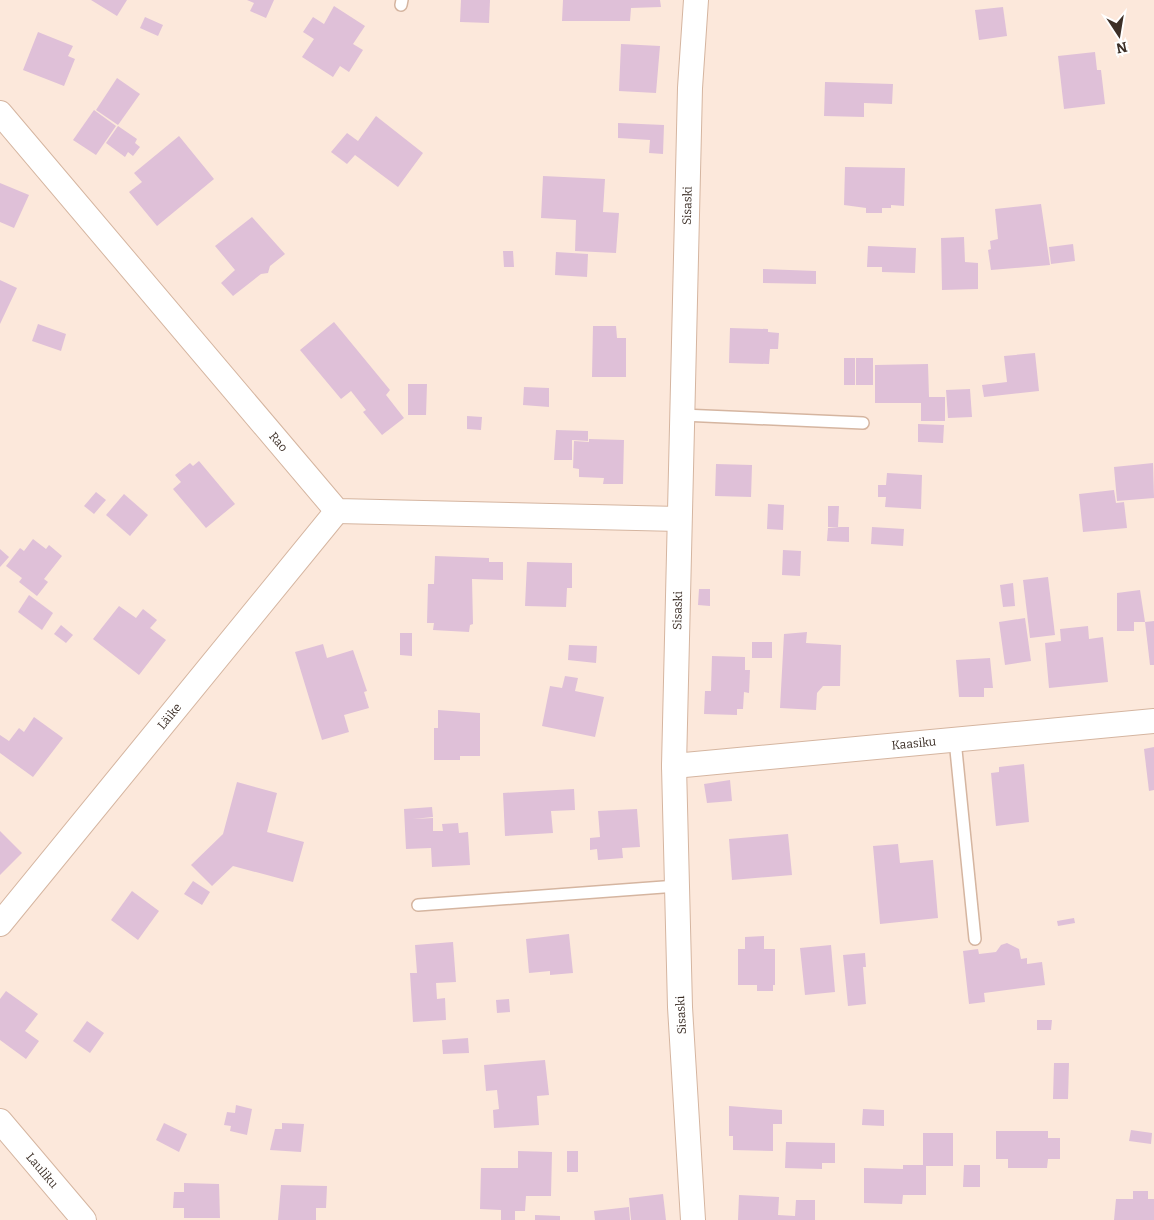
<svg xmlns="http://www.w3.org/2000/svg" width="1154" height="1220" viewBox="0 0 1154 1220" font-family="Bitter,serif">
  <rect width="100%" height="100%" fill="#fce8db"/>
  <!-- building -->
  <g fill="#dfc0d8">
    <polygon points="91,0 127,0 117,16"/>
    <polygon points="247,0 274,0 266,18 250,11 254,3"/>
    <polygon points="461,0 490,0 489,23 460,22"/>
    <polygon points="563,0 660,0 661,7 631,8 630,21 562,21"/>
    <polygon points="334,6 365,26 353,44 363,50 349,72 340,66 333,77 302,57 314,39 303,32 313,17 324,24"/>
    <polygon points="1003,7 1007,36 979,40 975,10"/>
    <polygon points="145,17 163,25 158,36 140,28"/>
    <polygon points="38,32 73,46 68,56 75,59 64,86 23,70"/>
    <polygon points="621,44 660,46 656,93 619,91"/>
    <polygon points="1095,52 1097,70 1101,70 1105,104 1064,109 1058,56"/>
    <polygon points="117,78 140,94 118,125 96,110"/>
    <polygon points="825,82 893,84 892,104 864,103 864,117 824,116"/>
    <polygon points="94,110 116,126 96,155 73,140"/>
    <polygon points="376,116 423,153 398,187 355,155 347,164 331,152 347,133 358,141"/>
    <polygon points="618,123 664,125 663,154 649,153 650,140 618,138"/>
    <polygon points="118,126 137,139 135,143 140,147 133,156 128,152 125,157 106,143"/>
    <polygon points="179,136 214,179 157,226 129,192 142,182 134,173"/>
    <polygon points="845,167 905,168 904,206 891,205 891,208 882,208 882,213 866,213 866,208 844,205"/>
    <polygon points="543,176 605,179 603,212 619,213 616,253 575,251 576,220 541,218"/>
    <polygon points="0,183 29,195 14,228 0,222"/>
    <polygon points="1041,204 1050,265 991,270 988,250 991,249 990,241 998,239 995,209"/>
    <polygon points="252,217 285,254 270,266 268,273 261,274 233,296 221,283 235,270 215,246"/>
    <polygon points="964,237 965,262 978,263 978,289 942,290 941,238"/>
    <polygon points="1073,244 1075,261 1051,264 1049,247"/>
    <polygon points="868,246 916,248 915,273 882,272 882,267 867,267"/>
    <polygon points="503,251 513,251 514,267 504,267"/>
    <polygon points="556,252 588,254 587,277 555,275"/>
    <polygon points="763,269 816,271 816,284 763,283"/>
    <polygon points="0,280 17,288 0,324"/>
    <polygon points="334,322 390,390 386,395 404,418 382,435 363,412 366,410 351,391 341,399 300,350"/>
    <polygon points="38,324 66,334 61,351 32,341"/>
    <polygon points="593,326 616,326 617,338 626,338 626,377 592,377"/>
    <polygon points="730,328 768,329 768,332 779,333 778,349 770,349 769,364 729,363"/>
    <polygon points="1035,353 1039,391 984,397 982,385 1007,382 1004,356"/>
    <rect x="844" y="358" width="11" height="27"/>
    <rect x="856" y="358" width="17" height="27"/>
    <polygon points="928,364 929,397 945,397 945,421 921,421 921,403 875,403 875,365"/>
    <polygon points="408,384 427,384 426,415 408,415"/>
    <polygon points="524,387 549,388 549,407 523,405"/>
    <polygon points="970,389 972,417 948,418 946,390"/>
    <polygon points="467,416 482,417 481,430 467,429"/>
    <polygon points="918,424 944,425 943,443 918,442"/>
    <polygon points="556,430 588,431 588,441 572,440 572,460 554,460"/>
    <polygon points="589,439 624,440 623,484 603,484 604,478 579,477 579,469 573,468 574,441 589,442"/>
    <polygon points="199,461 235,504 206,528 173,489 181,482 175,475 190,463 193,466"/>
    <polygon points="1153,463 1154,498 1117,501 1114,467"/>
    <polygon points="716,464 752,465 751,497 715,496"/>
    <polygon points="887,473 922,475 921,509 885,507 886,497 878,497 878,485 886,485"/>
    <polygon points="1114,490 1116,503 1124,502 1127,528 1083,532 1079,494"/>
    <polygon points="96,492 106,500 94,514 84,506"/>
    <polygon points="124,494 148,515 130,536 106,515"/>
    <polygon points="768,504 784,505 783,530 767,529"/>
    <polygon points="828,506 839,506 838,527 828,527"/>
    <polygon points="840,527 849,527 849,542 827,541 828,528"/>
    <polygon points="872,527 904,529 903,546 871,544"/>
    <polygon points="33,539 46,549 49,545 62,556 44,579 48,582 37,596 19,582 22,578 6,566 20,548 24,551"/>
    <polygon points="0,549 9,557 0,567"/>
    <polygon points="783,550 801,551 800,576 782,575"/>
    <polygon points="435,556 489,558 489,562 503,562 503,580 472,579 473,624 470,625 469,632 433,630 434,623 427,623 428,584 434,584"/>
    <polygon points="527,562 572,563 572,588 567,588 566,607 525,606"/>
    <polygon points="1048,577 1055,635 1030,638 1023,580"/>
    <polygon points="1013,583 1015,606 1003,607 1000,585"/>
    <polygon points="699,589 710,589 710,606 698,605"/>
    <polygon points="1140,590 1145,622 1134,622 1134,631 1117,631 1117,593"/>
    <polygon points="29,595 53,613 42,630 18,612"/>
    <polygon points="119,606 136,618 143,609 157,620 150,628 166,640 139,675 93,639"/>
    <polygon points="1025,618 1031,661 1005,665 999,622"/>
    <polygon points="1154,621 1154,665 1150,665 1145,622"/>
    <polygon points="61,625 73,635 66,643 54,634"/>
    <polygon points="1088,626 1089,639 1103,637 1108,682 1049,688 1045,643 1061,641 1060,629"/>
    <polygon points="807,632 806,643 841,645 840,686 823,686 817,693 816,710 780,708 784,634"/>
    <polygon points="400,633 412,633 412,656 400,655"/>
    <rect x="752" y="642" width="20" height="16"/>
    <polygon points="323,644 327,658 353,650 367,691 364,692 369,708 344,715 349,732 322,740 295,652"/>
    <polygon points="569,645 597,646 596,663 568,660"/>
    <polygon points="712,656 745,657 745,670 750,670 749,693 744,692 743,709 737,709 737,715 704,714 705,691 711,691"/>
    <polygon points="990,658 993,688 984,688 984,697 959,697 956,660"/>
    <polygon points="565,676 578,678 575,691 604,697 595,737 542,726 550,686 562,688"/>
    <polygon points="438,710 480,713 480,756 460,756 460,760 434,760 434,728 438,728"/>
    <polygon points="34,717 63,738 33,777 0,753 0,735 9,741 19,728 24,732"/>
    <polygon points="1154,747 1154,790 1149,791 1144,749"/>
    <polygon points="1024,764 1029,822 996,826 991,773 999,772 999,767"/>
    <polygon points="730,780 732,801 707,803 704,784"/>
    <polygon points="237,782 277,793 267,832 304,842 293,882 233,866 212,886 191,865 223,834"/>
    <polygon points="574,789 575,810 551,811 553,833 505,836 503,793"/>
    <polygon points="432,807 433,817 413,819 433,818 433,831 443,831 442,824 458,823 459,833 468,832 470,865 432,867 431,848 406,849 404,809"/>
    <polygon points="637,809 640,847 622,848 623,858 598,860 597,849 590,850 590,838 600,837 598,811"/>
    <polygon points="0,831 22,853 0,875"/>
    <polygon points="788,834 792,875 732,880 729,839"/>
    <polygon points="898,844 900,863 933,860 938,918 880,924 873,846"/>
    <polygon points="193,881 210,892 202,905 184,894"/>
    <polygon points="132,891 159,911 138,940 111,920"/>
    <polygon points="1074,918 1075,923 1058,926 1057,921"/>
    <polygon points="569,934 573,973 550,975 550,971 529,973 526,939"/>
    <polygon points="764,936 764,949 775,949 775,985 773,985 773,991 757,991 757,985 738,985 738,949 745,949 745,937"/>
    <polygon points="453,942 456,982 436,983 437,999 445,998 446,1020 413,1022 410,973 417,973 415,945"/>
    <polygon points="1007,943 1019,949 1021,959 1027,958 1027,964 1042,962 1045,985 984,993 985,1002 969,1004 963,951 978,949 979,954 996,952 1001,945"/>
    <polygon points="831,945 835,992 805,995 800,948"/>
    <polygon points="865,953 866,967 863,967 866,1004 848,1006 843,955"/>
    <polygon points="6,991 38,1014 25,1031 39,1041 26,1059 0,1040 0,999"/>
    <polygon points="509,999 510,1012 497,1013 496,1000"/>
    <polygon points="1037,1020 1052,1020 1051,1030 1037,1030"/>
    <polygon points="87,1021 104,1033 90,1053 73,1041"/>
    <polygon points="468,1038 469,1053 443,1054 442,1040"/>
    <polygon points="545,1060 549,1095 537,1096 539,1125 494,1128 493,1110 499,1109 497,1090 486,1091 484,1065"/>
    <polygon points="1054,1063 1069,1063 1068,1099 1053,1099"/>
    <polygon points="236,1105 252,1109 247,1135 230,1131 231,1126 224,1125 227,1112 235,1113"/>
    <polygon points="729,1106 782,1110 782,1124 773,1124 773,1151 733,1150 733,1136 729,1136"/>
    <polygon points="863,1109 884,1110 884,1126 862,1125"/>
    <polygon points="164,1123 187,1134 179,1152 156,1140"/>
    <polygon points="282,1123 304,1124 301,1152 270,1150 275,1129 282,1129"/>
    <polygon points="1131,1130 1152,1133 1151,1144 1129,1141"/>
    <polygon points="996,1131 1048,1131 1048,1138 1060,1138 1060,1159 1048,1159 1047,1168 1008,1168 1008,1159 996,1159"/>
    <polygon points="923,1133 953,1133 953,1166 926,1166 926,1195 903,1195 902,1204 864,1203 864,1168 903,1169 903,1165 923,1165"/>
    <polygon points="786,1142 835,1143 835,1163 822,1163 822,1169 785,1168"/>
    <polygon points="518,1151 552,1152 551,1196 526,1196 525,1211 515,1211 515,1220 501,1220 501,1210 480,1209 481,1168 518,1168"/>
    <rect x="567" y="1151" width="11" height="21"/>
    <polygon points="964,1165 980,1165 980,1187 963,1187"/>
    <polygon points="184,1183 219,1184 220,1218 184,1218 184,1208 173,1208 174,1192 184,1192"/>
    <polygon points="281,1185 327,1186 326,1208 316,1208 316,1220 278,1220"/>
    <polygon points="1133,1191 1148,1191 1148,1199 1154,1199 1154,1220 1114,1220 1116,1199 1133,1199"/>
    <polygon points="663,1194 666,1220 631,1220 629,1198"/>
    <polygon points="739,1195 779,1197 778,1215 795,1216 796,1200 815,1200 815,1220 738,1220"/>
    <polygon points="629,1207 630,1220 595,1220 594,1211"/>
    <polygon points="535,1215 560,1216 560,1220 535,1220"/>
  </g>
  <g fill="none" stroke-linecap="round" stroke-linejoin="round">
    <defs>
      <g id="service">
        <polyline points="401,5 402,0"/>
        <polyline points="682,415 863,423"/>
        <polyline points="955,740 975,939"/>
        <polyline points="418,905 677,886"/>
      </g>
      <g id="minor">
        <path id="s1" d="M0,113L337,511L679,519"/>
        <path id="s2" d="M674,766L1154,721"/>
        <path id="s3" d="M0,924L337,511"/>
        <path id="s4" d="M0,1121L84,1220"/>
        <path id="s5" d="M693,1220L680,1007L674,766L690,88L696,0"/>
      </g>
    </defs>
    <!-- service casing -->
    <use href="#service" stroke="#d5b5a0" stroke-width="14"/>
    <!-- minor casing -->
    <use href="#minor" stroke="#d5b5a0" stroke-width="26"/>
    <!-- service -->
    <use href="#service" stroke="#fff" stroke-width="11"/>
    <!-- minor -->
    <use href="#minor" stroke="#fff" stroke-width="24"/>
  </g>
  <g text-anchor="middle" stroke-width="5" stroke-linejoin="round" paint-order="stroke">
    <!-- street labels -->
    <g font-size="12" fill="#3c2f27" stroke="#fff">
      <text dy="4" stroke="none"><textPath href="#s5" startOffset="1015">Sisaski</textPath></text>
      <text dy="4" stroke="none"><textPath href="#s1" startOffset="431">Rao</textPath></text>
      <text dy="4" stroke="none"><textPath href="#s5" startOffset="610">Sisaski</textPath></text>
      <text dy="4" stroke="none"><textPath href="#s3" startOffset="268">Läike</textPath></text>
      <text dy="4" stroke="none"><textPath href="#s2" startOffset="241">Kaasiku</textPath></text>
      <text transform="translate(681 1015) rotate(-93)" y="4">Sisaski</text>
      <text dy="4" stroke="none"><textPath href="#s4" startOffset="65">Lauliku</textPath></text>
    </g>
  </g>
  <!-- north arrow -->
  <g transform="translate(1119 35) rotate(168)" stroke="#ffffff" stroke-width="4" paint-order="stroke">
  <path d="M0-4L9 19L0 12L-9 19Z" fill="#3c2f27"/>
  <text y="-8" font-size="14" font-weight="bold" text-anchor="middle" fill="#3c2f27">N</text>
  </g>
</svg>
